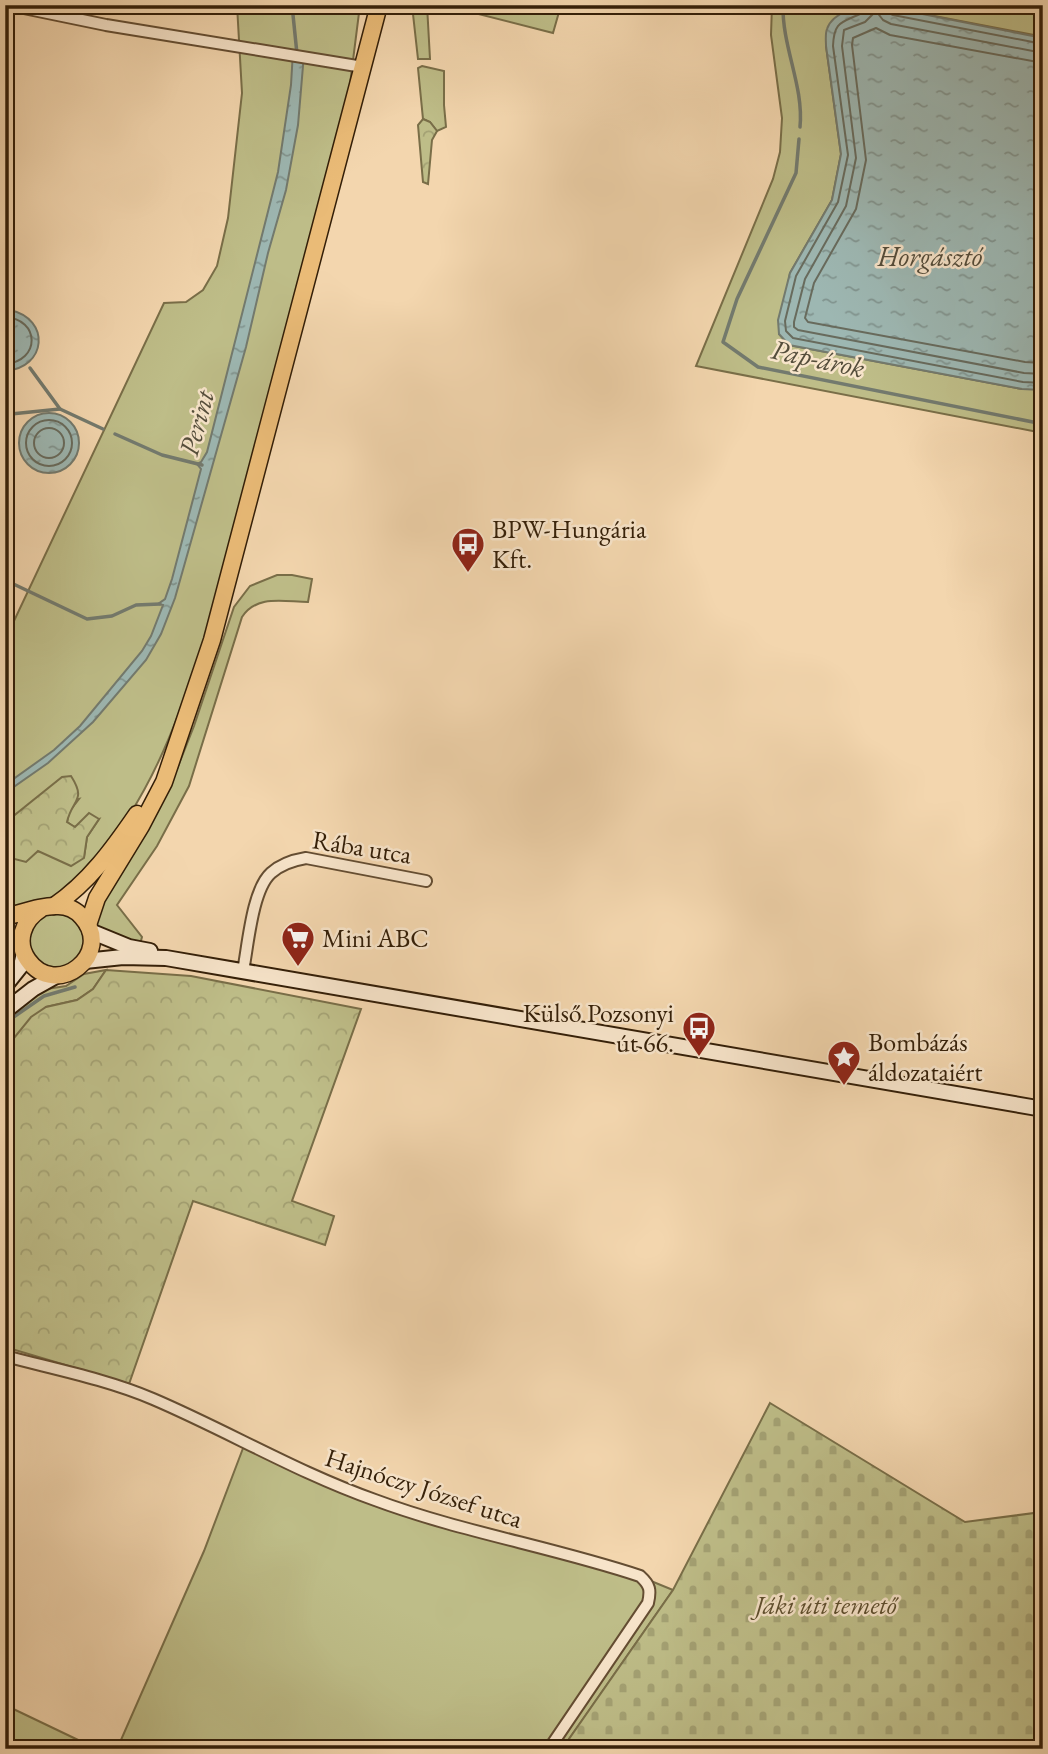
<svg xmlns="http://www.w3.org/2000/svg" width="1048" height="1754" viewBox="0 0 1048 1754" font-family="'EB Garamond',serif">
  <defs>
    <pattern id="forest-crowns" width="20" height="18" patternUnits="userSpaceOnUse" patternTransform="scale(1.75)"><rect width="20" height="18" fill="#bebd88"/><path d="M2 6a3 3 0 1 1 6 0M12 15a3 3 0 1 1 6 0" fill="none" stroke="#a4a274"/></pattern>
    <pattern id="cemetery-stones" width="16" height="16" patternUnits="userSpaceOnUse" patternTransform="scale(1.75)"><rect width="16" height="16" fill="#bebd88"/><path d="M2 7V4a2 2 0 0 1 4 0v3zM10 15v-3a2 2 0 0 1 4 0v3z" fill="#a4a274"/></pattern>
    <pattern id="water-ripples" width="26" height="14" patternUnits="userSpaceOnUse" patternTransform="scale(1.75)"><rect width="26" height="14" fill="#9db7b2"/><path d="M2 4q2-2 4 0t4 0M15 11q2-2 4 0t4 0" fill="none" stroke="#81948f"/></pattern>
  </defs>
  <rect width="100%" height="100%" fill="#f3d6ae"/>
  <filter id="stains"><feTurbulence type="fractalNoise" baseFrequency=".00286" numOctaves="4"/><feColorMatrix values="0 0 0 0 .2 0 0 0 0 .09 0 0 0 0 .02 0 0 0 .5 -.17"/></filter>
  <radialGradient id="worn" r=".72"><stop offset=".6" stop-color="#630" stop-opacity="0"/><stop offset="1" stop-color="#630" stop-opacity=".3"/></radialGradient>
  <!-- green -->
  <g fill="#bebd88" stroke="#796e48" stroke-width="2">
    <path d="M237,5H360L349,92L215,603C187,696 159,787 95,862C88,870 80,884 70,890C55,898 23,906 5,913V862C28,844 58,854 84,857L87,837L99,819L74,827L67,822L69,812L79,799L11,817L5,827V640L164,303L186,302L203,290L217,266L228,218L242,93Z"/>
    <polygon points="412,5 427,5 430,59 418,59"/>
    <polygon points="443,5 561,5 553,33"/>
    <polygon points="772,5 872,5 854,9 826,46 841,154 832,200 790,273 779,334 789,345 1022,389 1043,388 1043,433 696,366 773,179 780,152 782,118 771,35"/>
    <polygon points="877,5 1043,5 1043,38 1039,36"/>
    <polygon points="422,66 444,71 444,105 446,127 437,131 430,122 423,119 418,68"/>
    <path d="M277,575H292L312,579L308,602C285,602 257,594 242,617L189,786L157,846L117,905L142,937L139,948L96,929L94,919L177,769L194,726L234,607L250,586Z"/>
    <path d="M66,911L86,932L82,956L61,969C34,964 30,960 28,932L42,914Z"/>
    <polygon points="106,970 93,989 77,1000 46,1007 5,1049 5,1017 40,990 66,986 84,974"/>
    <polygon points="245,1443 337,1486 629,1572 673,1590 562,1749 117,1749 204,1551"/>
    <polygon points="5,1705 97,1749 5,1749"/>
  </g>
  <!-- forest -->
  <g fill="url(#forest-crowns)" stroke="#796e48" stroke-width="2">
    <polygon points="423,119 430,122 437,131 432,140 428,184 423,182 418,125"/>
    <path d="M71,776C87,801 72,799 67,822L75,827L89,813L99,819L87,837L84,858L71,866L38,851L26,862L11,858L5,862V827L11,818L62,777Z"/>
    <polygon points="106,970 191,976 361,1009 292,1201 334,1216 325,1245 193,1201 129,1384 5,1347 5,1049 31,1017 46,1007 77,1000 93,989"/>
  </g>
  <!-- cemetery -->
  <polygon fill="url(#cemetery-stones)" stroke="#796e48" stroke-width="2" points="770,1403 965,1522 1042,1512 1038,1594 1043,1600 1043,1749 562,1749 673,1590"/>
  <!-- water -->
  <g fill="url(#water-ripples)" stroke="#737a6e" stroke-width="2">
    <path d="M877,5L1043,38V388L1041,390L1022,389L789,345L779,334L778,320L790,273L832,200L841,154L826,46C826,41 825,34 827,29C833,11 860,6 877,5Z"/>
    <polygon points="293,51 304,54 298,125 286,190 268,253 246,347 175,598 161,634 146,660 93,722 48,763 5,793 5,785 54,750 80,726 142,651 151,636 163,605 158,604 165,599 172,579 201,469 197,464 201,462 207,452 278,172 291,85"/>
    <path d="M10,310C51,319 47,368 5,371V311Z"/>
    <circle cx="49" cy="443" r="30"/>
  </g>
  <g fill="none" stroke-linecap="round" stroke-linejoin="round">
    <!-- shore -->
    <g stroke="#686b5d" stroke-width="2">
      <path d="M865,5L862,13C841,23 834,21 833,46L848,155L838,202L796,276L785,321L786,331L793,338L1023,382L1043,383"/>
      <polyline points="886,5 887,12 893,15 1043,44"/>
      <polyline points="1043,53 891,24 883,20 876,11 865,22 844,30 842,46 856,158 846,206 805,279 794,322 794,327 798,330 1024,373 1043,374"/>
      <polyline points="1043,63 890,35 876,28 853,38 852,45 866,160 856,209 814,283 805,318 808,322 1025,362 1043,363"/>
      <path d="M5,317C40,319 41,361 5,364"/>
      <circle cx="49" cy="443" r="23"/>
      <circle cx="49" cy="443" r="15"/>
    </g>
    <!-- stream -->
    <g stroke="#737a6e" stroke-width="3.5">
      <polyline points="292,5 297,54"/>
      <path d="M783,5C782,47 804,86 800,127"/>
      <polyline points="799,139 796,173 737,299 723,342 758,367 1043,424"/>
      <polyline points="30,368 60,409 103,429"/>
      <polyline points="11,414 60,409"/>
      <polyline points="115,434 162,455 202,465"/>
      <polyline points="5,580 87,619 112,616 136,605 160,604"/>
      <polyline points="5,1023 44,996 75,987"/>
    </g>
    <defs>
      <g id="street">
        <polyline points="9,5 106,25 363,67"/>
        <path d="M243,971C248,946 252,890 271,873C281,864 294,860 306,858L426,881"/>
        <path d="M5,1356C54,1369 106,1379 153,1399C228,1431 298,1473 375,1500C461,1532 553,1547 640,1576C650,1585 651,1590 648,1603L549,1749"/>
      </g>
      <g id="secondary">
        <polyline points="90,931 129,947 150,951"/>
        <polyline points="85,961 123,957 166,958 1043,1109"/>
        <polyline points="5,986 21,966 24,953"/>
        <polyline points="5,1011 33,989 58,975"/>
      </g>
      <g id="primary">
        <path d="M54,906C89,882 113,849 137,814"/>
        <path d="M5,917C22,913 42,905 58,906C68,906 76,910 82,917C115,954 56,1000 28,960C15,942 23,920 41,909"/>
        <polyline points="88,925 97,898 141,826 164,782 212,640 379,5"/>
      </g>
    </defs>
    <!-- street casing -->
    <use href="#street" stroke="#644d32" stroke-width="14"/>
    <!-- secondary casing -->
    <use href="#secondary" stroke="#341f08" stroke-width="18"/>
    <!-- primary casing -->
    <use href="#primary" stroke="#341f08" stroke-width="19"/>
    <!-- street -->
    <use href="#street" stroke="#f7e4ca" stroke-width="10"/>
    <!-- secondary -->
    <use href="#secondary" stroke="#f7e4ca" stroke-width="14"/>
    <!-- primary -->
    <use href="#primary" stroke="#eabb77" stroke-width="16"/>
  </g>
  <!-- icons -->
  <defs>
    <symbol id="bus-pin" viewBox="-11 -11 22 30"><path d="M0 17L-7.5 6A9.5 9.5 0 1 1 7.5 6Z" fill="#8f2418" stroke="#f7e4ca"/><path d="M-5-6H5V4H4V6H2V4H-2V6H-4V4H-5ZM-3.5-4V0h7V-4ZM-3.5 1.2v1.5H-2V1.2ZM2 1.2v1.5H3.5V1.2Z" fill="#fff"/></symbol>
    <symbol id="supermarket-pin" viewBox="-11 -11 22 30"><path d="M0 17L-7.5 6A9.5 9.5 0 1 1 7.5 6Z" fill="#8f2418" stroke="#f7e4ca"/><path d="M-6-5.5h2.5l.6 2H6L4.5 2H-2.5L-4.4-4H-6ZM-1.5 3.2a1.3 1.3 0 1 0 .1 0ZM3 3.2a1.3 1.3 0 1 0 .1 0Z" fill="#fff"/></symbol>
    <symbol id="sight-pin" viewBox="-11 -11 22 30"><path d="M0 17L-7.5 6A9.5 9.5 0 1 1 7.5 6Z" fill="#8f2418" stroke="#f7e4ca"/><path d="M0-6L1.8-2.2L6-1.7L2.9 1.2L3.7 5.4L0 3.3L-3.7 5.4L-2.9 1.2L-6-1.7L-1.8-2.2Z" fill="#fff"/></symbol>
  </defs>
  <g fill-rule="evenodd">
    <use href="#bus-pin" x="449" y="525" width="38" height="52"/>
    <use href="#supermarket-pin" x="279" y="919" width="38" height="52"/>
    <use href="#bus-pin" x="680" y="1009" width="38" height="52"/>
    <use href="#sight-pin" x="825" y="1038" width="38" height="52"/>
  </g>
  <g text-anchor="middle" stroke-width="5" stroke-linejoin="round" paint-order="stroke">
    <!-- poi labels -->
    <g font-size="26" fill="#341f08" stroke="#f7e4ca" text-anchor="start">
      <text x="492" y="538">BPW-Hungária<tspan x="492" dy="30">Kft.</tspan></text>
      <text x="322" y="947">Mini ABC</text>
      <text x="674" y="1022" text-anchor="end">Külső Pozsonyi<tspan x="674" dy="30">út 66.</tspan></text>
      <text x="868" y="1051">Bombázás<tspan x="868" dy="30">áldozataiért</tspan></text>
    </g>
    <!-- street labels -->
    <g font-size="26" fill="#341f08" stroke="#f7e4ca">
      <text transform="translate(362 847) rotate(9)" y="9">Rába utca</text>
      <text transform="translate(424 1488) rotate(18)" y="9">Hajnóczy József utca</text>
    </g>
    <!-- park labels -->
    <g font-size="26" font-style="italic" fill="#5d4e2e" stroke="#f7e4ca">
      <text x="826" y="1614">Jáki úti temető</text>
    </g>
    <!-- water labels -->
    <g font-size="28" font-style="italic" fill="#544d3b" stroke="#f7e4ca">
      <text x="930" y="266">Horgásztó</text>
      <text transform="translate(818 358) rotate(12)" y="10">Pap-árok</text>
      <text transform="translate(196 423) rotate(-75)" y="10">Perint</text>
    </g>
  </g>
  <!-- margin -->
  <rect width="1048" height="1754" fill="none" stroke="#f3d6ae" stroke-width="28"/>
  <rect x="7" y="7" width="1034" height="1740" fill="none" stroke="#341f08" stroke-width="3.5"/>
  <rect x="14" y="14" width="1020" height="1726" fill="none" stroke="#341f08" stroke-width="2"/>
  <rect width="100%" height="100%" filter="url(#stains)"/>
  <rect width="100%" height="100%" fill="url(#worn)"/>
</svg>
